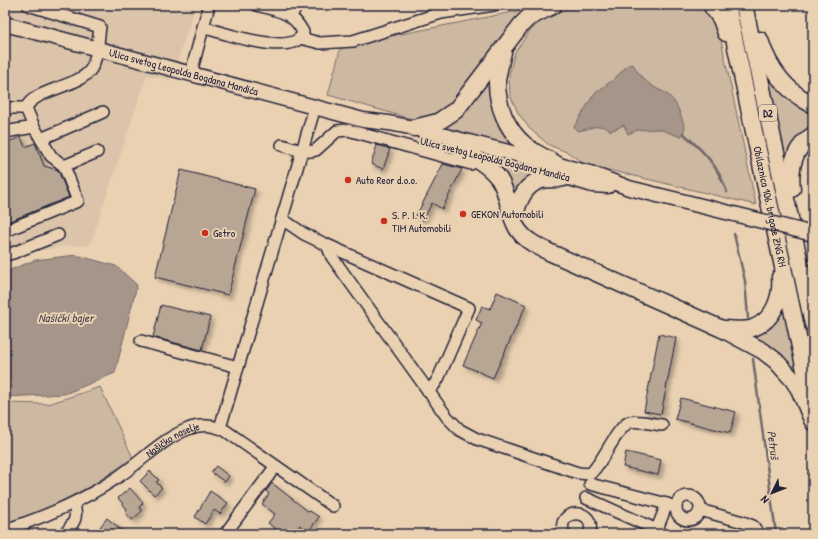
<svg xmlns="http://www.w3.org/2000/svg" width="818" height="539" viewBox="0 0 818 539" font-family="'Patrick Hand',sans-serif">
  <defs>
    <filter id="shadow"><feDropShadow dx="3.5" dy="3.5" stdDeviation="2" flood-color="#0004"/></filter>
  </defs>
  <rect width="100%" height="100%" fill="#ead1b2"/>
  <filter id="ink" filterUnits="userSpaceOnUse"><feTurbulence type="fractalNoise" baseFrequency=".025" numOctaves="2"/><feDisplacementMap in="SourceGraphic" scale="8" xChannelSelector="R" yChannelSelector="G"/><feConvolveMatrix kernelMatrix="1 2 1 2 8 2 1 2 1" color-interpolation-filters="sRGB"/></filter>
  <g filter="url(#ink)">
    <!-- built -->
    <polygon fill="#dbc4a9" points="5,5 196,5 171,80 147,75 90,245 64,246 5,258"/>
    <!-- green -->
    <g fill="#cdb8a1" stroke="#786d6e">
      <polygon points="592,5 698,5 711,17 720,35 756,205 584,164 569,153 549,145 530,129 518,113 510,95 509,75 515,52 530,31 542,20 567,9"/>
      <polygon points="538,7 446,111 443,109 422,120 408,118 328,95 341,46"/>
      <polygon points="765,62 813,110 813,130 785,171"/>
      <polygon points="492,67 525,153 435,130"/>
      <polygon points="488,161 544,173 515,202"/>
      <polygon points="784,300 805,390 746,335"/>
      <polygon points="100,387 133,458 91,486 44,510 5,523 5,403 48,404"/>
    </g>
    <!-- water -->
    <g fill="#a69589" stroke="#71676a">
      <path d="M633,64C638,73 645,82 654,87C658,90 664,91 668,95C678,103 681,116 685,128L681,137L659,129L638,130L628,134L624,125L611,131C598,121 591,130 577,131L574,127L594,94L613,80L628,65Z"/>
      <polygon points="76,255 116,266 137,285 115,373 65,394 5,397 5,272 35,260"/>
    </g>
    <g fill="none" stroke-linecap="round" stroke-linejoin="round">
      <!-- stream -->
      <g stroke="#71676a" stroke-width="2.5">
        <path d="M683,133C704,152 717,164 727,192"/>
        <polyline points="734,234 745,281 748,318"/>
        <polyline points="753,359 776,534"/>
      </g>
    </g>
    <!-- building -->
    <g fill="#b8a694" stroke="#22223b" filter="url(#shadow)">
      <polygon points="21,137 25,147 35,143 44,166 58,170 69,197 5,223 5,143"/>
      <polygon points="377,145 390,149 383,169 371,164"/>
      <polygon points="443,164 462,169 442,209 432,203 423,220 416,216"/>
      <polygon points="181,170 255,189 228,295 155,277"/>
      <polygon points="497,292 526,305 493,378 463,365 482,323 476,320 482,306 490,309"/>
      <polygon points="161,305 210,317 202,350 153,337"/>
      <polygon points="659,334 676,338 661,414 644,411"/>
      <polygon points="681,398 736,412 730,433 675,419"/>
      <polygon points="626,452 661,460 658,475 623,467"/>
      <polygon points="216,466 229,476 225,482 211,472"/>
      <polygon points="150,471 159,480 156,482 162,488 154,495 140,481"/>
      <polygon points="272,483 309,512 310,511 319,517 308,532 300,525 293,534 275,534 278,531 268,523 275,514 262,504 269,494 266,491"/>
      <polygon points="130,488 143,503 139,507 142,511 132,520 125,512 127,509 118,498"/>
      <polygon points="210,491 228,503 220,514 214,510 205,524 195,517"/>
      <polygon points="107,518 118,527 126,534 108,534 100,527"/>
    </g>
    <g fill="none" stroke-linecap="round" stroke-linejoin="round">
      <defs>
        <g id="minor">
          <path d="M28,5L100,27C98,40 98,57 91,69C80,87 34,89 26,108L34,127L51,156L64,166L97,152"/>
          <polyline points="291,15 298,5"/>
          <path d="M203,27C223,33 284,54 300,38C302,36 302,34 303,32C292,11 278,11 257,5"/>
          <polyline points="300,38 320,43 353,41 441,13 494,5"/>
          <polyline points="191,73 209,5"/>
          <polyline points="5,110 10,108 26,108"/>
          <polyline points="5,132 34,127"/>
          <polyline points="41,139 103,112"/>
          <path d="M282,145C293,148 306,154 316,150L337,131L348,130L471,164"/>
          <polyline points="282,219 304,234 327,245 469,308 438,379 434,385 428,391"/>
          <polyline points="5,231 78,201 64,166"/>
          <path d="M327,245L332,257L447,417L460,430L477,439L578,473L590,474C603,463 617,426 630,422C637,420 654,424 662,425"/>
          <polyline points="5,255 13,253 58,235"/>
          <polyline points="141,341 238,367"/>
          <polyline points="220,428 315,107"/>
          <polyline points="590,484 667,504"/>
          <circle cx="688" cy="508" r="12"/>
          <polyline points="586,498 657,530"/>
          <polyline points="700,510 743,522 753,526 759,534"/>
          <path id="s1" d="M5,530C45,517 83,501 118,477C141,462 162,439 188,429C200,424 214,425 226,431L333,506"/>
          <path d="M65,534C74,522 78,519 74,504"/>
          <polyline points="225,534 275,467"/>
          <path d="M564,534C554,507 599,507 589,534"/>
          <polyline points="655,534 667,504 674,507"/>
        </g>
        <g id="major">
          <path id="s2" d="M5,24L363,120L389,123L414,128L590,173L629,188L746,217"/>
          <polyline points="563,176 593,185 608,186"/>
        </g>
        <g id="highway">
          <polyline points="711,5 721,19 726,33"/>
          <path id="s3" d="M727,5L812,403"/>
          <polyline points="744,5 813,324"/>
          <path d="M760,40C769,69 786,91 813,105"/>
          <path d="M503,52C501,61 498,72 497,82C497,106 507,130 525,145C535,154 548,158 559,166"/>
          <polyline points="414,128 438,122 456,110 521,25 528,18 554,5"/>
          <path d="M462,151C476,158 490,166 499,179C509,194 508,213 517,228C524,240 537,246 549,252L722,329L763,351L776,361L793,380L799,389L813,422"/>
          <path d="M792,189C789,167 794,148 813,135"/>
          <path d="M514,220C517,204 523,185 541,180C550,178 558,181 566,177"/>
          <path d="M725,329C734,330 744,331 753,328C774,320 782,297 780,277"/>
        </g>
      </defs>
      <!-- minor casing -->
      <use href="#minor" stroke="#22223b" stroke-width="14"/>
      <!-- major casing -->
      <use href="#major" stroke="#22223b" stroke-width="17"/>
      <!-- highway casing -->
      <use href="#highway" stroke="#22223b" stroke-width="19"/>
      <!-- minor -->
      <use href="#minor" stroke="#ead1b2" stroke-width="11"/>
      <!-- major -->
      <use href="#major" stroke="#ead1b2" stroke-width="14"/>
      <!-- highway -->
      <use href="#highway" stroke="#ead1b2" stroke-width="16"/>
      <defs>
        <polyline id="major-bridge" points="746,217 813,234"/>
      </defs>
      <!-- major-bridge casing -->
      <use href="#major-bridge" stroke="#22223b" stroke-width="17" stroke-linecap="butt"/>
      <!-- major-bridge -->
      <use href="#major-bridge" stroke="#ead1b2" stroke-width="14"/>
    </g>
  </g>
  <!-- markers -->
  <g fill="#c8321e" stroke="#ead1b2" stroke-width="1.5">
    <circle cx="348" cy="180" r="4"/>
    <circle cx="463" cy="214" r="4"/>
    <circle cx="384" cy="221" r="4"/>
    <circle cx="205" cy="233" r="4"/>
  </g>
  <g text-anchor="middle" stroke-width="4" stroke-linejoin="round" paint-order="stroke">
    <!-- shield labels -->
    <rect fill="#ead1b2" stroke="#5e565f" stroke-width="1" x="759" y="105" width="18" height="16" rx="3"/>
    <g font-size="10" font-weight="bold" fill="#22223b">
      <text x="768" y="117">D2</text>
    </g>
    <!-- street labels -->
    <g font-size="11" fill="#22223b" stroke="#ead1b2">
      <text dy="4" stroke="none"><textPath href="#s2" startOffset="185">Ulica svetog Leopolda Bogdana Mandića</textPath></text>
      <text transform="translate(495 159) rotate(14)" y="4">Ulica svetog Leopolda Bogdana Mandića</text>
      <text dy="4" stroke="none"><textPath href="#s3" startOffset="206">Obilaznica 106. brigade ZNG RH</textPath></text>
      <text dy="4" stroke="none"><textPath href="#s1" startOffset="192">Našičko naselje</textPath></text>
    </g>
    <!-- poi labels -->
    <g font-size="11" fill="#22223b" stroke="#ead1b2" text-anchor="start">
      <text x="356" y="184">Auto Reor d.o.o.</text>
      <text x="471" y="218">GEKON Automobili</text>
      <text x="392" y="219">S. P. I. K.<tspan x="392" dy="13">TIM Automobili</tspan></text>
      <text x="213" y="237">Getro</text>
    </g>
    <!-- water labels -->
    <g font-size="12" font-style="italic" fill="#433f4e" stroke="#ead1b2">
      <text x="66" y="322">Našički bajer</text>
      <text transform="translate(773 445) rotate(83)" y="4">Petruš</text>
    </g>
  </g>
  <!-- margin -->
  <rect width="818" height="539" fill="none" stroke="#ead1b2" stroke-width="20"/>
  <rect x="10" y="10" width="798" height="519" fill="none" stroke="#22223b" stroke-width="1.5" filter="url(#ink)"/>
  <!-- north arrow -->
  <g transform="translate(772 493) rotate(227)" stroke="#ead1b2" stroke-width="3" paint-order="stroke">
  <path d="M0-3L7 15L0 10L-7 15Z" fill="#22223b"/>
  <text y="-6" font-size="11" font-weight="bold" text-anchor="middle" fill="#22223b">N</text>
  </g>
</svg>
